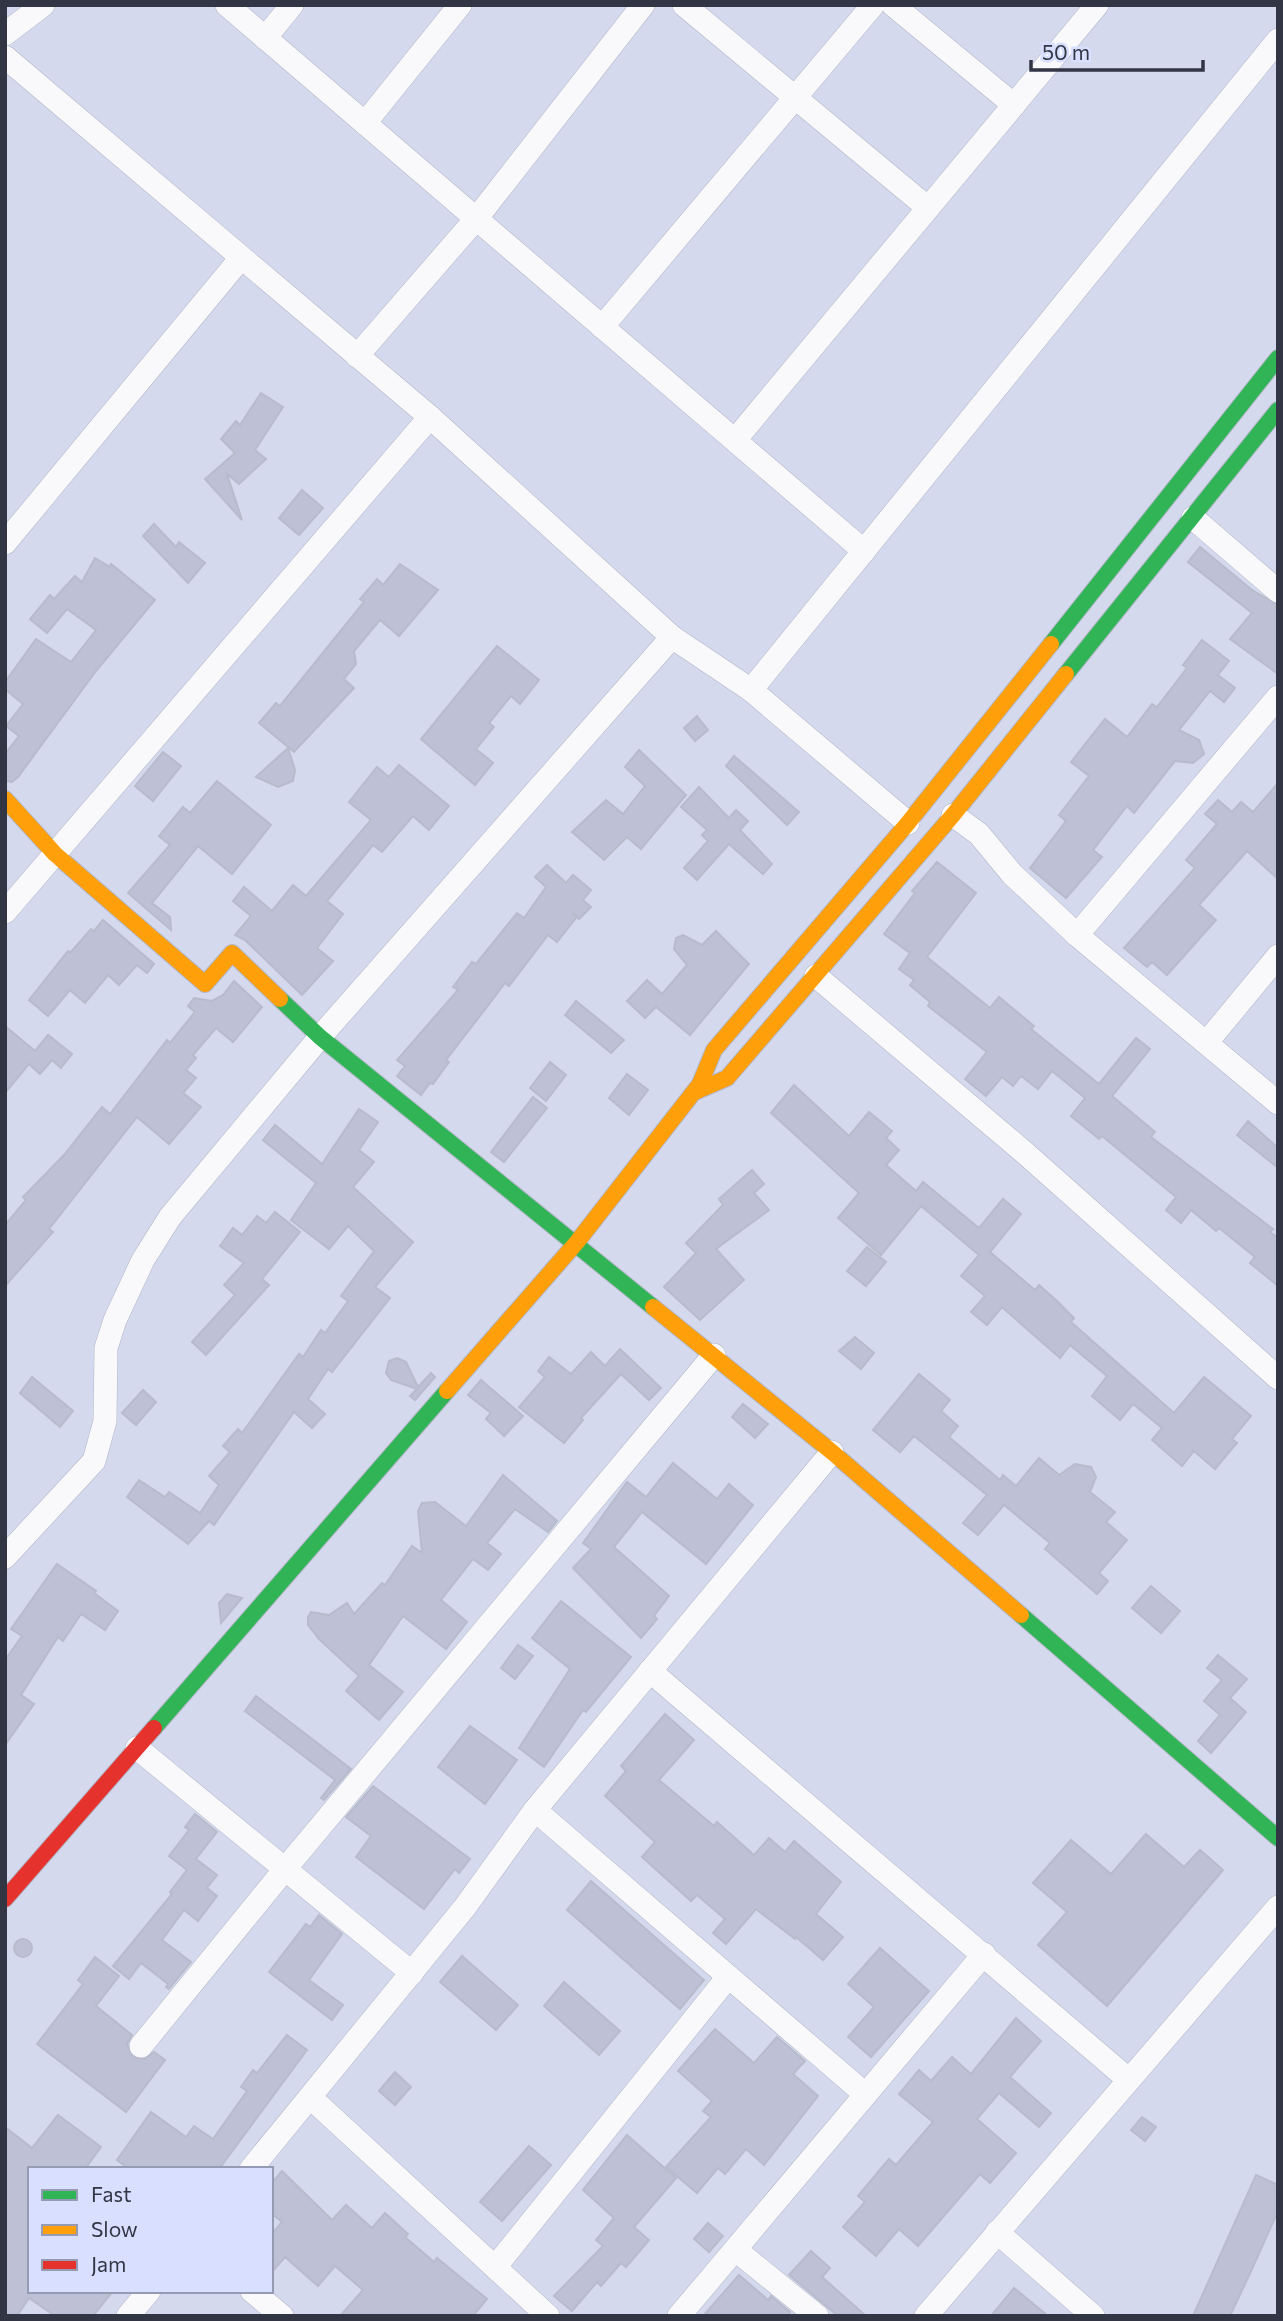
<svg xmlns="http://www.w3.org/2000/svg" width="1283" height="2321" viewBox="0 0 1283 2321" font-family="Commissioner,sans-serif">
  <rect width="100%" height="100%" fill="#d4d9ee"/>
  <!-- building -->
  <g fill="#bec1d6" stroke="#b7bbcb" stroke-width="2">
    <polygon points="261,393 283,407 255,450 266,459 239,484 227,474 242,520 205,479 235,453 221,439 236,421 240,425"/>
    <polygon points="302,490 323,508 299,535 279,518"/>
    <polygon points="154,524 176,547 179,542 205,563 188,583 143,536"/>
    <polygon points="1200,547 1252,590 1278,605 1278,674 1230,639 1252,613 1188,562"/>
    <polygon points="95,558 110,567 111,564 155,600 96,671 18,777 12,782 5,781 5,754 19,736 6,726 23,704 5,689 5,682 36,639 71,662 96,630 67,609 47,633 30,619 50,595 54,599 75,576 82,582"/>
    <polygon points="400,564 438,590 399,636 380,620 354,651 356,664 344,679 354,688 294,752 259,723 276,703 280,706 364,602 360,599 377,579 383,585"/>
    <polygon points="1202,640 1229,661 1218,675 1235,688 1224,702 1210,691 1179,730 1199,740 1204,754 1193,763 1175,761 1134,813 1127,806 1093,850 1102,857 1066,898 1030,868 1066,821 1059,815 1089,776 1071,762 1105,719 1127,737 1152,704 1157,707 1187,668 1183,665"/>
    <polygon points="497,646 539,680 520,704 511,696 489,723 494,727 476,749 493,763 475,785 421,739"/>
    <polygon points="697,716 708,730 695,741 684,728"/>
    <polygon points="288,748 295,770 293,781 278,787 256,777"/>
    <polygon points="639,750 686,795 641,849 627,837 604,860 572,832 606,800 623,814 645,786 625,767"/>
    <polygon points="163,752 181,766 153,801 135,786"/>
    <polygon points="734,756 799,812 787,825 726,766"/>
    <polygon points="399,765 449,806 429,830 413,816 382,852 373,845 327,901 343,914 317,948 333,961 302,995 245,940 235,935 251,916 233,901 244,887 272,911 293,885 306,896 371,820 349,802 377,767 389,777"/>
    <polygon points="217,781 271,825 232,874 198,846 152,903 170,917 171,930 128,893 170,845 159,836 183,807 190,813"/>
    <polygon points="1278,783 1278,879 1247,851 1199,905 1216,920 1167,975 1152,962 1147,967 1124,948 1195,868 1186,860 1217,824 1205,814 1218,800 1232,812 1241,802 1253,812"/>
    <polygon points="699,787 729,818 736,810 748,821 740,830 772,864 763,874 729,844 697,880 684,868 708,841 702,835 707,830 681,807"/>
    <polygon points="937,862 976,893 927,957 990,1008 999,997 1034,1026 1031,1029 1099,1084 1136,1038 1150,1049 1112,1096 1155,1132 1151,1137 1273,1229 1270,1232 1278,1238 1278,1286 1250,1263 1255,1257 1219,1228 1216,1231 1191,1210 1181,1223 1166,1210 1176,1197 1102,1136 1099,1139 1071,1116 1085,1098 1052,1071 1038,1089 1021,1076 1013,1086 1002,1077 986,1096 965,1079 987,1052 928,1006 930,1002 910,985 914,980 899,969 910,953 884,934 915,893 912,891"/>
    <polygon points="547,865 566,883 573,875 591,890 583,900 591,907 579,919 573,913 576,918 557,942 548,935 509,986 505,983 493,999 446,1060 449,1062 433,1084 430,1083 421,1095 397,1076 405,1066 397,1060 458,990 453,987 472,962 476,964 517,913 524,918 546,887 535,877"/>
    <polygon points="103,920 154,964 147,973 137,965 119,985 108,975 85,1003 70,990 48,1016 29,1000 68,951 70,953 91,929 94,931"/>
    <polygon points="716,931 749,964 690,1035 656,1007 645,1018 627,1001 647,980 662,994 687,965 674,949 676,938 683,935 702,945"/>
    <polygon points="234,981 262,1007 233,1042 216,1028 193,1055 196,1058 186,1070 196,1078 183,1093 201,1107 169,1144 137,1117 49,1229 53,1232 5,1286 5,1225 26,1200 23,1197 64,1155 102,1107 110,1114 167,1040 170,1043 195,1012 188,1006 194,998 212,1001 223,995"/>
    <polygon points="576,1001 624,1040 611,1053 565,1015"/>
    <polygon points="5,1026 35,1051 48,1035 72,1054 61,1068 52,1060 40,1074 29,1064 5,1093"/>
    <polygon points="550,1062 566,1075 546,1101 530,1088"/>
    <polygon points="627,1074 648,1090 629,1115 609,1098"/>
    <polygon points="794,1085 849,1136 869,1112 892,1131 886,1138 899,1150 886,1165 916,1191 923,1182 979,1228 1003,1199 1021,1214 990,1252 1035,1290 1039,1285 1057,1301 1074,1318 1071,1322 1174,1413 1204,1377 1251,1416 1232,1439 1237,1443 1215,1469 1194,1451 1182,1466 1152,1440 1162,1428 1133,1404 1120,1420 1092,1396 1107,1376 1070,1345 1060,1358 1002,1307 987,1325 971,1312 985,1296 961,1276 979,1255 921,1206 881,1255 838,1218 859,1193 771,1113"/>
    <polygon points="533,1097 547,1108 504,1162 491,1152"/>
    <polygon points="359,1109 378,1122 359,1150 374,1162 353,1187 413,1242 375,1287 390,1298 332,1372 328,1369 308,1399 325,1414 312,1428 294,1412 214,1525 209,1521 188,1544 127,1497 139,1480 165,1497 169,1492 200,1513 219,1485 209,1476 230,1452 223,1446 238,1429 242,1433 299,1354 303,1357 321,1330 325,1333 348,1301 341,1296 374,1251 348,1226 329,1249 291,1220 316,1183 263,1140 275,1125 322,1164"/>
    <polygon points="1248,1121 1278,1148 1277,1167 1237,1135"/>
    <polygon points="752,1170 764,1184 754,1193 769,1210 716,1249 744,1280 700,1320 664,1287 696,1253 686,1243 723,1205 719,1199"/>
    <polygon points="275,1212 300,1232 262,1279 269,1285 206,1355 192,1342 235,1295 224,1285 244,1263 220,1246 233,1228 242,1235 257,1216 266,1223"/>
    <polygon points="867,1247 886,1262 866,1286 847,1271"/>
    <polygon points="855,1337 874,1353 861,1369 839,1351"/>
    <polygon points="620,1349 661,1388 649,1400 621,1374 581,1418 583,1420 564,1443 519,1407 545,1377 538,1371 549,1357 571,1374 591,1352 605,1366"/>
    <polygon points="397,1358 406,1362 418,1387 431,1373 435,1377 415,1400 410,1396 417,1389 391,1380 386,1373 389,1361"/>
    <polygon points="919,1374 950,1400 941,1411 958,1426 949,1437 1000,1480 1003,1475 1016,1486 1039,1458 1059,1475 1075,1464 1091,1467 1096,1477 1090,1492 1115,1512 1106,1522 1127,1540 1099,1573 1108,1581 1097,1594 1045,1549 1050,1543 1004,1505 978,1535 963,1523 987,1495 914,1436 900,1452 873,1430"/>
    <polygon points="32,1377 73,1411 60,1427 20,1393"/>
    <polygon points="481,1380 523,1416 504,1436 486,1419 491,1413 468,1395"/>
    <polygon points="143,1390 156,1402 136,1425 122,1413"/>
    <polygon points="743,1404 768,1424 755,1438 732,1417"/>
    <polygon points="673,1463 717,1499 729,1484 753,1505 706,1564 642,1512 614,1547 669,1596 654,1616 657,1619 641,1638 573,1568 591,1549 583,1543 627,1482 646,1497"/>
    <polygon points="503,1475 557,1521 548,1532 515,1509 511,1514 487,1543 501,1554 488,1570 473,1559 441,1600 467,1622 446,1649 403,1616 369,1665 403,1692 379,1720 346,1691 359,1676 319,1639 308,1625 308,1617 311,1612 329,1615 347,1603 354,1614 382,1583 385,1585 412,1546 422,1553 418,1511 422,1503 435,1502 466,1526"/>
    <polygon points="57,1564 96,1591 94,1593 118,1611 105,1630 81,1614 63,1641 58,1637 21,1695 34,1704 5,1745 5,1660 22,1636 11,1629"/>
    <polygon points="1151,1586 1180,1611 1161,1633 1132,1608"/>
    <polygon points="227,1594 242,1598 221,1623 219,1603"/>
    <polygon points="561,1601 631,1657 586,1712 583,1710 544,1767 519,1748 570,1669 532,1638"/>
    <polygon points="518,1645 533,1656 515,1679 501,1668"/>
    <polygon points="1218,1655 1247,1679 1230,1698 1246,1712 1211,1753 1198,1741 1220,1715 1204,1701 1222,1680 1207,1668"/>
    <polygon points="256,1696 351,1769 324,1800 321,1798 335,1780 245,1711"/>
    <polygon points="665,1714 694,1740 659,1780 714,1826 717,1822 754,1855 769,1838 785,1852 794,1841 841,1882 816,1914 843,1937 823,1960 796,1937 795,1939 756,1909 726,1944 713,1933 725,1919 697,1895 691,1901 642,1857 655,1842 605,1796 626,1771 621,1766"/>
    <polygon points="470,1726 517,1760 485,1804 438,1767"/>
    <polygon points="373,1786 470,1859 459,1873 455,1869 424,1909 356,1857 371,1836 346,1817"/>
    <polygon points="195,1814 217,1832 196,1859 217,1875 207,1888 217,1896 198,1921 184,1910 162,1940 191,1962 169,1989 166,1987 168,1984 141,1963 129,1979 113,1966 172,1894 170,1892 187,1870 169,1856 189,1830 185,1827"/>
    <polygon points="1146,1834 1184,1867 1200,1850 1223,1870 1107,2006 1038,1945 1067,1912 1033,1883 1071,1840 1111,1874"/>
    <polygon points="591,1881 704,1980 680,2009 567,1910"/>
    <polygon points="319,1915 342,1934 309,1980 343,2005 332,2020 269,1972 306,1924 310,1927"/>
    <circle cx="23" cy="1948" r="9"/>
    <polygon points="880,1948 929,1991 871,2057 848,2037 874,2007 848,1984"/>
    <polygon points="462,1956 518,2005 496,2030 440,1982"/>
    <polygon points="95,1957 119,1976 96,2006 132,2035 127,2044 133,2057 145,2059 154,2052 165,2060 126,2112 37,2044 83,1984 78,1980"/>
    <polygon points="564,1982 620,2031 599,2055 544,2006"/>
    <polygon points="1016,2018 1041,2041 1010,2077 1051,2113 1039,2127 999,2093 977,2119 1016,2153 990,2183 980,2174 918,2246 899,2229 876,2256 843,2227 865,2202 858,2196 889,2159 896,2165 933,2122 899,2094 919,2070 931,2081 952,2057 971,2074"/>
    <polygon points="715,2029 754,2063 777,2037 805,2061 793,2074 818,2096 764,2165 746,2149 725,2174 718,2168 697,2193 666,2167 711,2117 703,2111 712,2101 678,2071"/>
    <polygon points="287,2035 307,2050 219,2169 129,2169 117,2160 151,2112 186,2137 194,2126 213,2139 247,2091 241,2087 253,2070 257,2073"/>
    <polygon points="395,2072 411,2087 395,2105 379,2091"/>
    <polygon points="58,2115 101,2147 85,2169 30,2169 30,2291 113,2291 93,2316 55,2316 29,2298 17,2316 5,2316 5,2127 32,2148"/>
    <polygon points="1142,2117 1156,2127 1145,2141 1131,2130"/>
    <polygon points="627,2135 676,2178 634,2227 649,2240 626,2267 621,2263 601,2286 597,2282 572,2311 554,2296 603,2246 596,2240 614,2218 583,2190"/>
    <polygon points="529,2146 551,2165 502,2221 480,2202"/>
    <polygon points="282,2171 332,2220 346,2205 372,2228 385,2213 408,2234 405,2237 434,2262 437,2258 487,2299 473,2316 340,2316 363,2290 335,2266 318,2286 285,2257 271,2273 271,2235 282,2222 271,2213 271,2184"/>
    <polygon points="1256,2175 1278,2185 1278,2211 1252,2269 1230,2316 1193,2316"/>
    <polygon points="708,2223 723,2236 709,2252 694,2239"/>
    <polygon points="811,2251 830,2268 822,2277 866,2316 838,2316 789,2275"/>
    <polygon points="739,2275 768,2300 771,2296 790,2312 788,2316 703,2316"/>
    <polygon points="1014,2288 1048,2316 991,2316"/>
  </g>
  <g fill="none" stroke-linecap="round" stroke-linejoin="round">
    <defs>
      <g id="street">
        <polyline points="227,5 864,551"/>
        <polyline points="684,5 928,208"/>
        <polyline points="893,5 1014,105"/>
        <polyline points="5,34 43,5"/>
        <polyline points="265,38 292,5"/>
        <polyline points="5,57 430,417 672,637 751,690 908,823"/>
        <polyline points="365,123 460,5"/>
        <polyline points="602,327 873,5"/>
        <polyline points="357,356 476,219 643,5"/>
        <polyline points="735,440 1097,5"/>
        <polyline points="1193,518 1278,591"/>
        <polyline points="5,543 241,258"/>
        <polyline points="751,690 1278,40"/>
        <polyline points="953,815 979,834 1012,874 1077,935 1278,1103"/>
        <polyline points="5,912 430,417"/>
        <polyline points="1077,935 1278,697"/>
        <polyline points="816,976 1025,1153 1278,1378"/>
        <polyline points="1207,1042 1278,956"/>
        <polyline points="5,1557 94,1461 105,1421 106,1348 115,1320 143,1260 170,1217 320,1037 672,637"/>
        <polyline points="650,1671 1129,2080"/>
        <polyline points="137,1748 412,1973"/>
        <polyline points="535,1810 865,2094"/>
        <polyline points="141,2046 285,1869 714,1355"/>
        <polyline points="311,2098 548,2316"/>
        <polyline points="251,2169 465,1907 535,1810 832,1452"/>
        <polyline points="997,2232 1093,2316"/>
        <polyline points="736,2250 817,2316"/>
        <polyline points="496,2266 728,1977"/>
        <polyline points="252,2291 282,2316"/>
        <polyline points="128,2316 149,2291"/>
        <polyline points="679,2316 984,1954"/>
        <polyline points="926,2316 1278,1907"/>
      </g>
      <g id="fast">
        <polyline points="1051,644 1278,358"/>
        <polyline points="1066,674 1278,410"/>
        <polyline points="280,999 320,1037 653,1307"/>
        <polyline points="1021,1615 1278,1838"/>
        <polyline points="154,1728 447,1391"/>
      </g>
      <g id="slow">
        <polyline points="5,799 55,854 205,984 232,953 280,999"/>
        <polyline points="697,1091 714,1050 908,823 1051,644"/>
        <polyline points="697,1091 727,1078 953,815 1066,674"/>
        <polyline points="653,1307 832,1452 1021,1615"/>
        <polyline points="447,1391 577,1242 700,1084"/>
      </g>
      <polyline id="jam" points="5,1899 154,1728"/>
    </defs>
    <!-- street casing -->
    <use href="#street" stroke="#b2b6c6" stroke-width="24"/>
    <!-- fast casing -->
    <use href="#fast" stroke="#b2b6c6" stroke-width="18"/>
    <!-- slow casing -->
    <use href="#slow" stroke="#b2b6c6" stroke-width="18"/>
    <!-- jam casing -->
    <use href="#jam" stroke="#b2b6c6" stroke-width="18"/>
    <!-- street -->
    <use href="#street" stroke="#f9f9fc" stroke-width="23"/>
    <!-- fast -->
    <use href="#fast" stroke="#30b455" stroke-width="16"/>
    <!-- slow -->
    <use href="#slow" stroke="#ff9f0a" stroke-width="16"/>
    <!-- jam -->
    <use href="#jam" stroke="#e5322d" stroke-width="16"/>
  </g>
  <!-- border -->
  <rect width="1283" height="2321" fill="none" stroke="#323544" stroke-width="14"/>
  <!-- legend -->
  <rect x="28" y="2167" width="245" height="126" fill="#d9dfff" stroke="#969bb4" stroke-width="2"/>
  <rect x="42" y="2190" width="35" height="10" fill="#30b455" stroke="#969bb4" stroke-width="2"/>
  <text x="91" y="2202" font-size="21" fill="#323544">Fast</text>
  <rect x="42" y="2225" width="35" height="10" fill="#ff9f0a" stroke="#969bb4" stroke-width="2"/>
  <text x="91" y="2237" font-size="21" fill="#323544">Slow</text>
  <rect x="42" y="2260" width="35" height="10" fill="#e5322d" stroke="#969bb4" stroke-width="2"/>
  <text x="91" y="2272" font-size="21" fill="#323544">Jam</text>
  <!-- scale -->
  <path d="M1031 60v10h172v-10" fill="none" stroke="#323544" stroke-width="3.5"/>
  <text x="1042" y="60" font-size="21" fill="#323544" stroke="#d9dfff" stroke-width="5" paint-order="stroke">50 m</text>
</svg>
